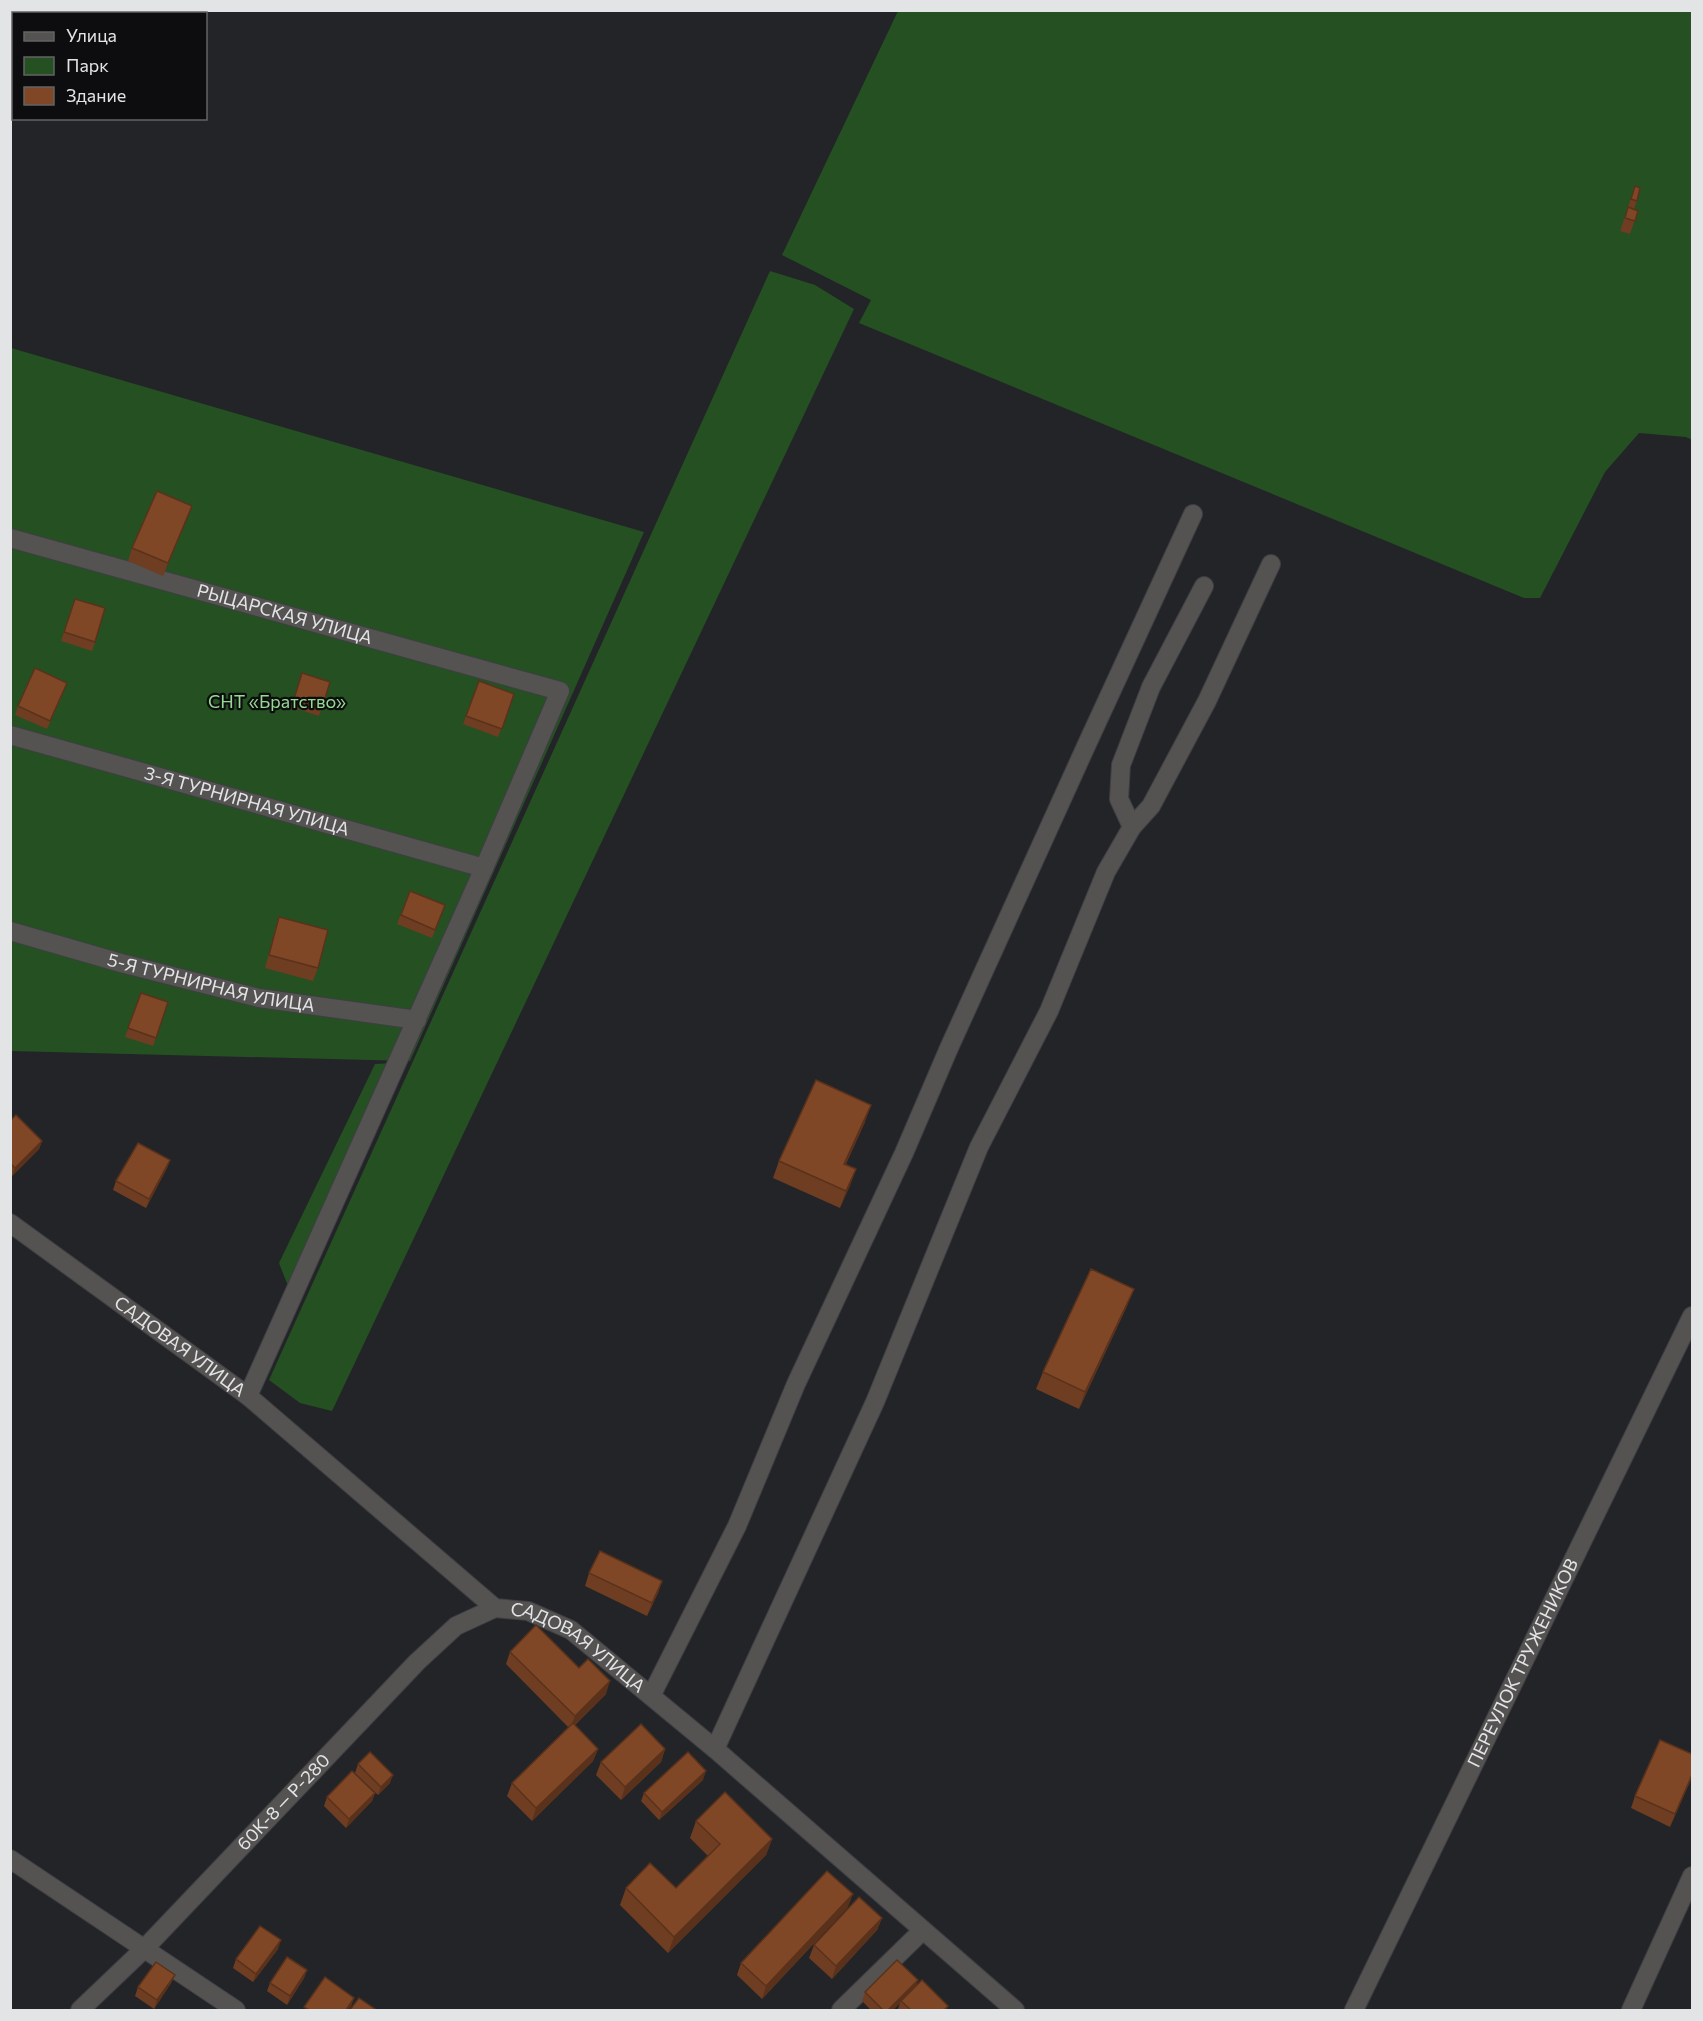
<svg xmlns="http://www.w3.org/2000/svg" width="1703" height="2021" viewBox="0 0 1703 2021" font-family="Commissioner,sans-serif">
  <rect width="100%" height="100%" fill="#232428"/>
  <!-- green -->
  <g fill="#255022">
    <polygon points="898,11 1692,11 1692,440 1686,437 1639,433 1605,472 1540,598 1524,598 859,323 871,300 782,255"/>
    <polygon points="770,271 815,285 854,309 332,1411 300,1403 269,1380"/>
    <polygon points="11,348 644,532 410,1061 11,1051"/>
    <polygon points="394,1063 290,1291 279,1263 375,1064"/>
  </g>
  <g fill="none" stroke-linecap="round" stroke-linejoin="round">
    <defs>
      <g id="minor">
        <path id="s1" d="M10,538L560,691L484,868L248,1396"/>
        <path id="s2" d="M10,735L484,868"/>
        <polyline points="1132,827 1119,799 1121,765 1151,687 1204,586"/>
        <path id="s3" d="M10,931L121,963L259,998L417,1020"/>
        <path id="s4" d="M10,1223L248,1396L495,1608L528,1611L571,1630L715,1749L1015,2010"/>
        <polyline points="651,1696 737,1526 796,1384 904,1153 949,1048 1087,744 1193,514"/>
        <polyline points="715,1749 875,1402 979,1147 1049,1011 1106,872 1132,827 1151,806 1207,701 1271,564"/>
        <polyline points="10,1859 236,2010"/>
        <path id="s5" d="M80,2010L144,1949L417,1662L456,1626L495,1608"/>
        <polyline points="841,2010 922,1931"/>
        <path id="s6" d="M1354,2010L1692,1316"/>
        <polyline points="1631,2010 1692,1876"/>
      </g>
    </defs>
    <!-- minor casing -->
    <use href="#minor" stroke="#3e3f43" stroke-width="20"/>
    <!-- minor -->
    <use href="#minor" stroke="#555252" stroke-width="18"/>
  </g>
  <!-- wall -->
  <g fill="#6e3d22">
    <polygon points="1635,186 1637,201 1634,209 1638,211 1630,234 1620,231"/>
    <polygon points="187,519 163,576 128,561 132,548"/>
    <polygon points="75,599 95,642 92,651 61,641"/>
    <polygon points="302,673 330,682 319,716 291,707"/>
    <polygon points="479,681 514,694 498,737 463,724"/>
    <polygon points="64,691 47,729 15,715 18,706"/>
    <polygon points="410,891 445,905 432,938 397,924"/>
    <polygon points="279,917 318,968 313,981 265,968 275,930"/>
    <polygon points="141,993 168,1002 153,1046 125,1037"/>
    <polygon points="10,1121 42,1141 39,1149 12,1176 10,1175"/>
    <polygon points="865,1122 846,1164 856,1169 840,1208 773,1178 779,1161"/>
    <polygon points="170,1160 167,1168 146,1208 113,1190 116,1181"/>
    <polygon points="1127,1306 1079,1409 1036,1389 1043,1372"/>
    <polygon points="589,1573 662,1581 658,1593 647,1616 585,1586"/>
    <polygon points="510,1652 606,1694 575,1725 598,1749 593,1761 532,1821 507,1796 512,1783 569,1728 506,1664"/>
    <polygon points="665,1749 661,1762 621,1800 596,1775 601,1762"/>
    <polygon points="358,1764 390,1783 378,1795 355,1773"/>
    <polygon points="1692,1777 1670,1827 1631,1808 1635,1796"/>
    <polygon points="703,1780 659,1820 641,1801 644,1793"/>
    <polygon points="375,1793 372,1801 346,1828 324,1806 327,1797"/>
    <polygon points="696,1821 772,1839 766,1855 668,1953 620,1905 626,1888 676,1888 708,1856 690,1838"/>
    <polygon points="848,1907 762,1999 737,1975 741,1963"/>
    <polygon points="882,1918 877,1930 832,1979 809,1958 814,1945"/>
    <polygon points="278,1949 253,1982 233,1968 236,1959"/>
    <polygon points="307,1970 304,1978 287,2005 267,1991 270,1983"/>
    <polygon points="175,1975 171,1983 154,2009 135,1996 138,1987"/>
    <polygon points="918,1980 915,1987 948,2006 946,2010 900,2010 898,2009 900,2003 893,2010 871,2010 862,2001 865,1992"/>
  </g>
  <!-- shaded-wall -->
  <g fill="#5a321b">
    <polygon points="192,506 187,519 163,576 168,563"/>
    <polygon points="871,1105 865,1122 838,1180 844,1164"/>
    <polygon points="42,1141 39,1149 12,1176 15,1168"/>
    <polygon points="170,1160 167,1168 146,1208 149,1199"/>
    <polygon points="856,1169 850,1186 840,1208 846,1191"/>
    <polygon points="1134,1289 1127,1306 1079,1409 1085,1392"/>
    <polygon points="662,1581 658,1593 647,1616 652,1603"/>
    <polygon points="610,1681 606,1694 570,1729 575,1716"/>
    <polygon points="598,1749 593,1761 532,1821 536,1808"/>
    <polygon points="665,1749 661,1762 621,1800 625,1787"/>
    <polygon points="706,1771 703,1780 659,1820 662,1812"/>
    <polygon points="393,1775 390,1783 378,1795 381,1787"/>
    <polygon points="1692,1775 1692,1777 1670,1827 1675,1814"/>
    <polygon points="375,1793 372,1801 346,1828 349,1819"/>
    <polygon points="772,1839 766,1855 668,1953 674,1937"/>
    <polygon points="853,1894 848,1907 762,1999 766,1986"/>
    <polygon points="882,1918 877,1930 832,1979 836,1966"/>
    <polygon points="281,1940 278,1949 253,1982 256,1974"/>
    <polygon points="307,1970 304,1978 287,2005 290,1996"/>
    <polygon points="175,1975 171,1983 154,2009 157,2000"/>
    <polygon points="918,1980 915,1989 901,2001 900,2003 893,2010 888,2010"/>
    <polygon points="354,1998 351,2007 348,2010 346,2010"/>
  </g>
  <!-- building -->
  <g fill="#804727" stroke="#5a321b" stroke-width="1.5">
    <polygon points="1635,186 1640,188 1637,201 1631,199"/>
    <polygon points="1628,207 1638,211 1635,221 1625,218"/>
    <polygon points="157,491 192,506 168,563 132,548"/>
    <polygon points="75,599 105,608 95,642 64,632"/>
    <polygon points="35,668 67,683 50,721 18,706"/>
    <polygon points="302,673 330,682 322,708 294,699"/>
    <polygon points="479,681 514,694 502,729 466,716"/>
    <polygon points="410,891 445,905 435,930 401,915"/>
    <polygon points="279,917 328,930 318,968 269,955"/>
    <polygon points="141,993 168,1002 156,1038 128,1028"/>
    <polygon points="816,1080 871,1105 844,1164 856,1169 846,1191 779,1161"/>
    <polygon points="16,1115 42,1141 15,1168 10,1163 10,1121"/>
    <polygon points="138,1143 170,1160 149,1199 116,1181"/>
    <polygon points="1091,1269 1134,1289 1085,1392 1043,1372"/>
    <polygon points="600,1551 662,1581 652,1603 589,1573"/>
    <polygon points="536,1625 579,1668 588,1659 610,1681 575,1716 510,1652"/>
    <polygon points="573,1723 598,1749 536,1808 512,1783"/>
    <polygon points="641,1724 665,1749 625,1787 601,1762"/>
    <polygon points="1660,1740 1692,1754 1692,1775 1675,1814 1635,1796"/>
    <polygon points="370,1752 393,1775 381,1787 358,1764"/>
    <polygon points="688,1752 706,1771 662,1812 644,1793"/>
    <polygon points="352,1771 375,1793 349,1819 327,1797"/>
    <polygon points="725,1792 772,1839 674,1937 626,1888 650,1863 676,1888 720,1844 696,1821"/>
    <polygon points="827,1871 853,1894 766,1986 741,1963"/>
    <polygon points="859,1897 882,1918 836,1966 814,1945"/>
    <polygon points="260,1926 281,1940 256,1974 236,1959"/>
    <polygon points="287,1957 307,1970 290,1996 270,1983"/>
    <polygon points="897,1960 918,1980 888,2010 883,2010 865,1992"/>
    <polygon points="156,1962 175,1975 157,2000 138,1987"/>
    <polygon points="325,1977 354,1998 346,2010 309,2010 304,2007"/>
    <polygon points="922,1980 948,2006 944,2010 911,2010 901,2001"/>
    <polygon points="359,1998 375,2009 374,2010 350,2010"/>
  </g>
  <g text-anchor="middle" stroke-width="4.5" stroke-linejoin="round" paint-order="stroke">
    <!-- street labels -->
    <g font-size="18" fill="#e3e4e6" stroke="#0d0d0f">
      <text dy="6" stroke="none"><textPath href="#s1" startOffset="285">РЫЦАРСКАЯ УЛИЦА</textPath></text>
      <text dy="6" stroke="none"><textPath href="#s2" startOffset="246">3-Я ТУРНИРНАЯ УЛИЦА</textPath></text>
      <text dy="6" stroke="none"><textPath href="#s3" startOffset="208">5-Я ТУРНИРНАЯ УЛИЦА</textPath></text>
      <text dy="6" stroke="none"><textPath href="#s4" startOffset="210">САДОВАЯ УЛИЦА</textPath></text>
      <text dy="6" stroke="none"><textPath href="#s4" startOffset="714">САДОВАЯ УЛИЦА</textPath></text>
      <text dy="6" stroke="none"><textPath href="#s6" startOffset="386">ПЕРЕУЛОК ТРУЖЕНИКОВ</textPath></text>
      <text dy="6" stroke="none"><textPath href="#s5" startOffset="291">60К-8 — Р-280</textPath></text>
    </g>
    <!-- park labels -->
    <g font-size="18" fill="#96d990" stroke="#0d0d0f">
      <text x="277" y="708">СНТ «Братство»</text>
    </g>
  </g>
  <!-- border -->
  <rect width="1703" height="2021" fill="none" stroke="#e3e4e6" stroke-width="24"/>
  <!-- legend -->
  <rect x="12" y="12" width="195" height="108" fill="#0d0d0f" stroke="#636365" stroke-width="1.5"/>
  <rect x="24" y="32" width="30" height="9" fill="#555252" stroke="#636365" stroke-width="1.5"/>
  <text x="66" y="42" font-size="18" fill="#e3e4e6">Улица</text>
  <rect x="24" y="57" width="30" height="18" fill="#255022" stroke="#636365" stroke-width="1.5"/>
  <text x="66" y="72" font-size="18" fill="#e3e4e6">Парк</text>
  <rect x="24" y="87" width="30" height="18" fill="#804727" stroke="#636365" stroke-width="1.5"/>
  <text x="66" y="102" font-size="18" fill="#e3e4e6">Здание</text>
</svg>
